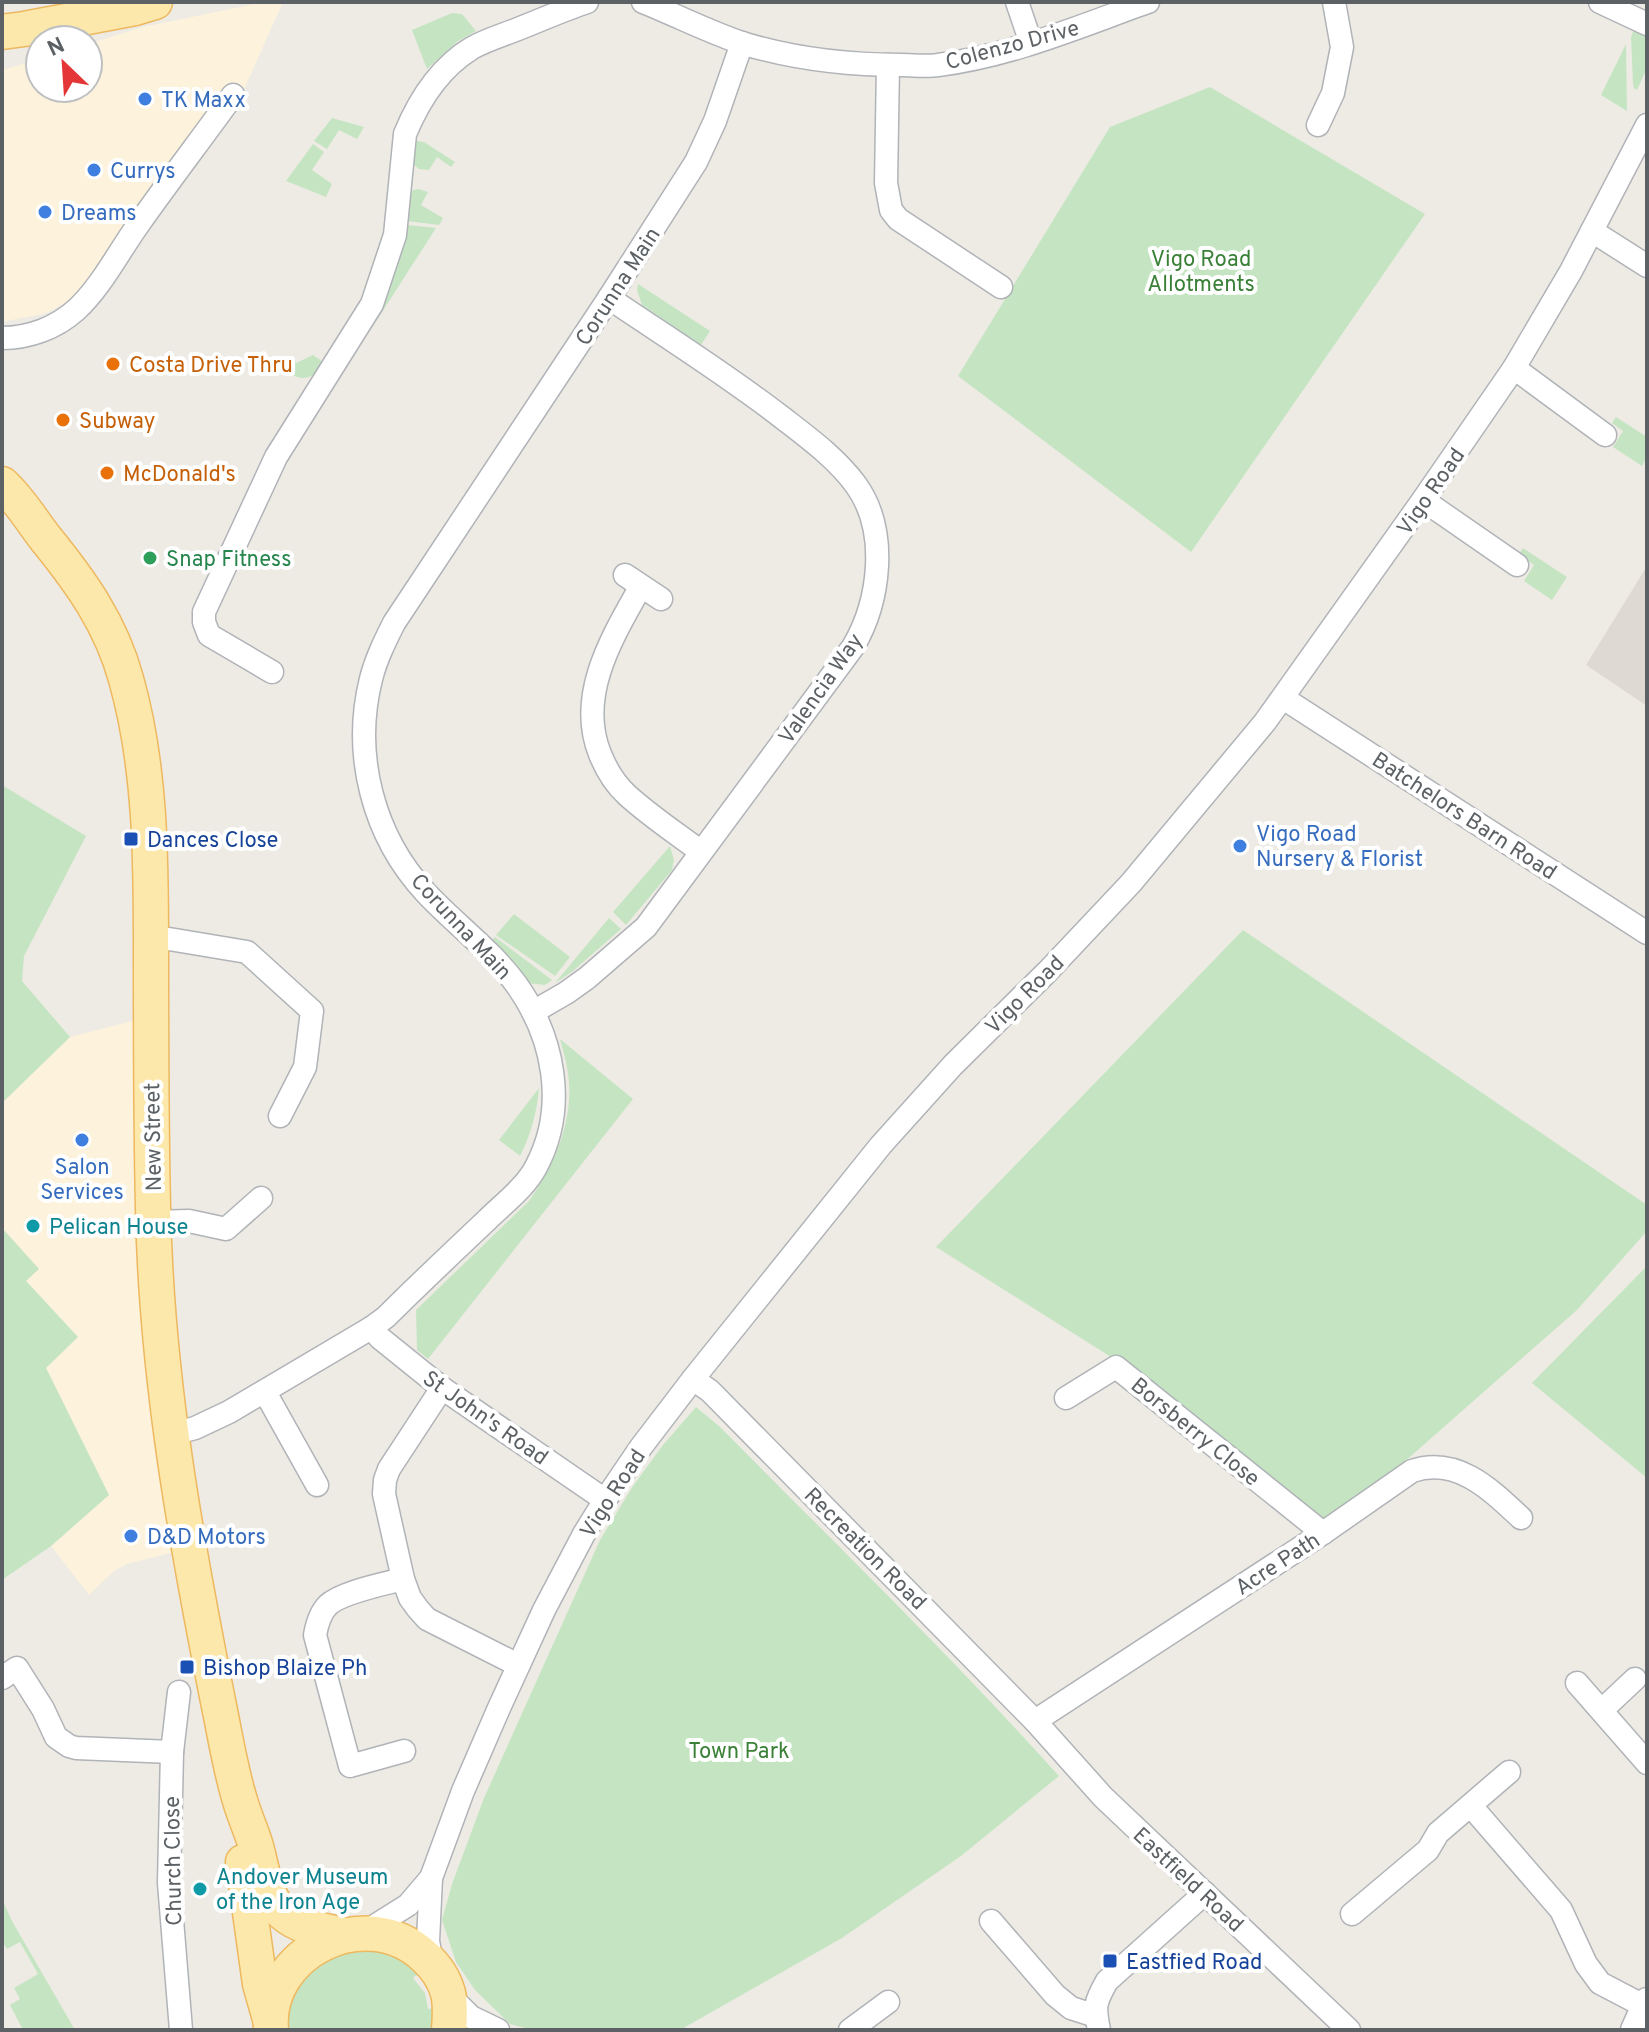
<svg xmlns="http://www.w3.org/2000/svg" width="1649" height="2032" viewBox="0 0 1649 2032" font-family="Overpass,sans-serif">
  <rect width="100%" height="100%" fill="#eeebe5"/>
  <!-- commercial -->
  <g fill="#fdf2db">
    <polygon points="264,2 283,2 245,87 229,90 86,292 46,313 2,322 2,70 40,59 40,88 88,88 88,44 143,27"/>
    <polygon points="136,1020 175,1552 127,1564 114,1571 89,1595 51,1546 108,1495 46,1367 78,1337 26,1281 38,1268 2,1228 2,1103 70,1037"/>
  </g>
  <!-- education -->
  <polygon fill="#dedad3" points="1647,566 1647,706 1586,665"/>
  <!-- green -->
  <g fill="#c5e5c2">
    <polygon points="452,13 462,14 476,31 458,41 427,69 412,30"/>
    <polygon points="1634,29 1647,35 1647,68 1637,90 1634,88 1633,84 1631,37"/>
    <polygon points="1626,44 1627,111 1601,95"/>
    <polygon points="1210,87 1425,214 1191,552 958,376 1110,127"/>
    <polygon points="332,118 364,127 357,139 339,130 327,149 314,141"/>
    <polygon points="411,140 424,142 455,162 451,167 437,157 429,170 419,169 413,164"/>
    <polygon points="313,144 324,152 312,170 332,184 326,197 286,181"/>
    <polygon points="418,189 428,192 421,205 443,218 439,225 399,220 410,191"/>
    <polygon points="399,224 436,228 375,323 369,319"/>
    <polygon points="638,284 710,331 701,345 642,305 637,290"/>
    <path d="M313,355L326,364C312,380 299,384 282,367L294,360L296,363Z"/>
    <polygon points="1616,417 1647,437 1647,457 1642,466 1613,447 1623,431 1612,423"/>
    <polygon points="1523,548 1567,577 1552,600 1524,581 1534,565 1519,554"/>
    <polygon points="2,785 86,836 24,956 22,981 70,1037 2,1103"/>
    <polygon points="670,846 674,860 672,870 626,925 613,912"/>
    <polygon points="514,914 570,957 555,976 496,935"/>
    <polygon points="609,918 621,929 573,971 555,983"/>
    <polygon points="1243,930 1647,1205 1647,1231 1577,1310 1378,1485 1351,1503 1320,1520 1119,1362 936,1247"/>
    <polygon points="495,937 552,980 545,985 527,983 490,943"/>
    <path d="M560,1039L633,1099L428,1359L417,1350L416,1310L529,1201C553,1167 572,1125 569,1083C568,1068 564,1053 560,1039Z"/>
    <path d="M539,1088C537,1112 531,1134 520,1156L499,1140Z"/>
    <polygon points="2,1228 39,1269 26,1281 78,1337 46,1368 109,1495 51,1546 2,1580"/>
    <polygon points="1647,1266 1647,1478 1532,1383"/>
    <path d="M696,1407L719,1426C833,1541 950,1655 1059,1776L961,1856L842,1938L680,2030H532L510,2024L475,1990L456,1962L442,1920L452,1884L484,1798L600,1540L633,1486L663,1445Z"/>
    <polygon points="2,1899 12,1921 75,2030 20,2030 22,2028 10,2005 20,1999 14,1988 38,1974 20,1942 7,1949 2,1941"/>
    <polygon points="366,1942 421,1971 413,1978 425,1993 428,2009 439,2007 439,2030 283,2030 298,1974"/>
  </g>
  <g fill="none" stroke-linecap="round" stroke-linejoin="round">
    <defs>
      <g id="minor">
        <path d="M643,2C676,15 711,33 745,44C795,59 848,65 901,65C913,65 926,67 938,65C1011,56 1080,26 1148,2"/>
        <polyline points="1017,2 1031,43"/>
        <polyline points="1600,2 1647,24"/>
        <polyline points="888,65 886,183 891,210 898,219 1001,287"/>
        <polyline points="1318,125 1333,93 1342,47 1334,2"/>
        <polyline points="1592,231 1647,266"/>
        <path d="M2,338C29,338 56,328 76,310C101,287 118,253 138,225C169,181 202,138 233,95"/>
        <polyline points="1514,368 1605,435"/>
        <polyline points="1423,500 1517,565"/>
        <polyline points="625,575 661,599"/>
        <path d="M641,586C613,636 576,695 600,754C606,769 615,784 627,795C650,816 676,833 701,852"/>
        <path d="M272,672L209,635L204,622V612L276,457L372,304L395,235L405,134C419,100 439,68 472,48C486,40 503,35 518,29C541,20 563,10 587,2"/>
        <polyline points="1283,698 1647,933"/>
        <polyline points="151,940 169,939 247,952 312,1011 305,1067 280,1116"/>
        <path d="M533,1012L566,993L587,978L646,927L853,647C880,601 889,531 856,485C837,459 810,439 784,419C729,376 668,338 609,298"/>
        <polyline points="153,1222 189,1221 226,1229 261,1198"/>
        <polyline points="371,1328 380,1338 442,1388 605,1500"/>
        <polyline points="693,1379 710,1391 1035,1721 1103,1797 1349,2030"/>
        <polyline points="442,1388 389,1469 385,1480 384,1494 403,1579 410,1598 418,1609 427,1619 518,1665"/>
        <polyline points="265,1392 317,1485"/>
        <polyline points="1066,1398 1116,1367 1323,1533"/>
        <path d="M172,1434L195,1428L229,1412L371,1328L386,1317C419,1284 453,1252 487,1220C503,1204 525,1188 536,1167C568,1107 554,1037 516,984C491,950 455,924 426,893C373,836 352,755 371,679C376,659 385,641 394,623L609,298L696,162L715,121L742,43"/>
        <path d="M403,1579C384,1584 342,1592 328,1605C320,1613 317,1624 315,1635L350,1766L404,1751"/>
        <polyline points="2,1678 17,1668 43,1709 56,1737 69,1746 76,1748 172,1752"/>
        <polyline points="1577,1683 1647,1763"/>
        <polyline points="179,1692 172,1752 169,1883 181,2030"/>
        <polyline points="1602,1710 1635,1679"/>
        <path d="M1035,1721L1323,1533L1412,1471C1457,1456 1490,1489 1521,1518"/>
        <polyline points="1471,1806 1561,1910 1586,1964 1600,1983 1644,2006"/>
        <polyline points="1352,1914 1428,1850 1438,1833 1509,1772"/>
        <polyline points="991,1921 1055,1995 1071,2008 1096,2016"/>
        <polyline points="365,1932 408,1905 431,1878"/>
        <polyline points="432,1964 428,1941 431,1878 463,1791 499,1708 544,1610 584,1534 605,1500 641,1447 693,1379 881,1145 953,1065 1048,971 1131,883 1265,722 1423,500 1514,368 1571,271 1647,125"/>
        <polyline points="448,1994 471,2017 498,2030"/>
        <polyline points="850,2030 888,2002"/>
        <path d="M1099,2030C1094,2006 1095,2002 1107,1981L1205,1893"/>
      </g>
      <polyline id="tertiary" points="1634,2030 1647,2001"/>
      <g id="primary">
        <polyline points="2,32 24,29 135,8 155,2"/>
        <path d="M2,484C20,500 31,520 46,539C81,582 111,624 126,679C151,767 151,860 151,950C151,1035 151,1121 153,1207C156,1378 187,1548 221,1716C227,1746 232,1777 242,1807C246,1819 251,1831 255,1843C262,1865 263,1891 279,1909C294,1927 320,1929 342,1935"/>
        <polyline points="243,1862 260,1984 270,2019"/>
        <path d="M271,2030C264,1953 365,1901 425,1957C435,1966 444,1979 448,1993C451,2005 450,2018 449,2030"/>
      </g>
    </defs>
    <!-- minor casing -->
    <use href="#minor" stroke="#b0b3b7" stroke-width="25"/>
    <!-- tertiary casing -->
    <use href="#tertiary" stroke="#b0b3b7" stroke-width="29"/>
    <!-- primary casing -->
    <use href="#primary" stroke="#edb85f" stroke-width="37"/>
    <!-- minor -->
    <use href="#minor" stroke="#fff" stroke-width="22"/>
    <!-- tertiary -->
    <use href="#tertiary" stroke="#fff" stroke-width="26"/>
    <!-- primary -->
    <use href="#primary" stroke="#fde8ab" stroke-width="34"/>
  </g>
  <!-- markers -->
  <g fill="#3f7fe0" stroke="#fff" stroke-width="3">
    <circle cx="145" cy="99" r="8"/>
    <circle cx="94" cy="170" r="8"/>
    <circle cx="45" cy="212" r="8"/>
    <circle cx="1240" cy="846" r="8"/>
    <circle cx="82" cy="1140" r="8"/>
    <circle cx="131" cy="1536" r="8"/>
  </g>
  <g fill="#e8710a" stroke="#fff" stroke-width="3">
    <circle cx="113" cy="364" r="8"/>
    <circle cx="63" cy="420" r="8"/>
    <circle cx="107" cy="473" r="8"/>
  </g>
  <circle fill="#2e9e5b" stroke="#fff" stroke-width="3" cx="150" cy="558" r="8"/>
  <g fill="#1a4fb4" stroke="#fff" stroke-width="3">
    <rect x="123" y="831" width="16" height="16" rx="4"/>
    <rect x="179" y="1659" width="16" height="16" rx="4"/>
    <rect x="1102" y="1953" width="16" height="16" rx="4"/>
  </g>
  <g fill="#0f9aa8" stroke="#fff" stroke-width="3">
    <circle cx="33" cy="1226" r="8"/>
    <circle cx="200" cy="1889" r="8"/>
  </g>
  <g text-anchor="middle" stroke-width="8" stroke-linejoin="round" paint-order="stroke">
    <!-- street labels -->
    <g font-size="22" fill="#5c6165" stroke="#fff">
      <text transform="translate(1012 44) rotate(-15)" y="8">Colenzo Drive</text>
      <text transform="translate(617 286) rotate(-57)" y="8">Corunna Main</text>
      <text transform="translate(1430 491) rotate(-55)" y="8">Vigo Road</text>
      <text transform="translate(820 688) rotate(-55)" y="8">Valencia Way</text>
      <text transform="translate(1465 815) rotate(33)" y="8">Batchelors Barn Road</text>
      <text transform="translate(462 926) rotate(47)" y="8">Corunna Main</text>
      <text transform="translate(1024 994) rotate(-45)" y="8">Vigo Road</text>
      <text transform="translate(152 1137) rotate(-91)" y="8">New Street</text>
      <text transform="translate(486 1417) rotate(35)" y="8">St John's Road</text>
      <text transform="translate(1196 1431) rotate(39)" y="8">Borsberry Close</text>
      <text transform="translate(612 1493) rotate(-57)" y="8">Vigo Road</text>
      <text transform="translate(866 1548) rotate(45)" y="8">Recreation Road</text>
      <text transform="translate(1277 1563) rotate(-33)" y="8">Acre Path</text>
      <text transform="translate(172 1861) rotate(-91)" y="8">Church Close</text>
      <text transform="translate(1189 1879) rotate(43)" y="8">Eastfield Road</text>
    </g>
    <!-- shop labels -->
    <g font-size="22" fill="#366cbe" stroke="#fff" text-anchor="start">
      <text x="161" y="107">TK Maxx</text>
      <text x="110" y="178">Currys</text>
      <text x="61" y="220">Dreams</text>
      <text x="1256" y="841">Vigo Road<tspan x="1256" dy="25">Nursery &amp; Florist</tspan></text>
      <text x="82" y="1174" text-anchor="middle">Salon<tspan x="82" dy="25">Services</tspan></text>
      <text x="147" y="1544">D&amp;D Motors</text>
    </g>
    <!-- park labels -->
    <g font-size="22" fill="#3a8137" stroke="#fff">
      <text x="1201" y="266">Vigo Road<tspan x="1201" dy="25">Allotments</tspan></text>
      <text x="739" y="1758">Town Park</text>
    </g>
    <!-- food labels -->
    <g font-size="22" fill="#c56008" stroke="#fff" text-anchor="start">
      <text x="129" y="372">Costa Drive Thru</text>
      <text x="79" y="428">Subway</text>
      <text x="123" y="481">McDonald's</text>
    </g>
    <!-- leisure labels -->
    <g font-size="22" fill="#27864d" stroke="#fff" text-anchor="start">
      <text x="166" y="566">Snap Fitness</text>
    </g>
    <!-- transit labels -->
    <g font-size="22" fill="#164399" stroke="#fff" text-anchor="start">
      <text x="147" y="847">Dances Close</text>
      <text x="203" y="1675">Bishop Blaize Ph</text>
      <text x="1126" y="1969">Eastfied Road</text>
    </g>
    <!-- culture labels -->
    <g font-size="22" fill="#0d838f" stroke="#fff" text-anchor="start">
      <text x="49" y="1234">Pelican House</text>
      <text x="216" y="1884">Andover Museum<tspan x="216" dy="25">of the Iron Age</tspan></text>
    </g>
  </g>
  <!-- border -->
  <rect width="1649" height="2032" fill="none" stroke="#5c6165" stroke-width="8"/>
  <!-- north arrow -->
  <g transform="translate(64 64) rotate(335)"><circle r="38" fill="#ffffff" stroke="#bec0c1" stroke-width="2"/>
  <path d="M0-6L14 30L0 20L-14 30Z" fill="#e43537"/>
  <text y="-12" font-size="22" font-weight="bold" text-anchor="middle" fill="#5c6165">N</text>
  </g>
</svg>
